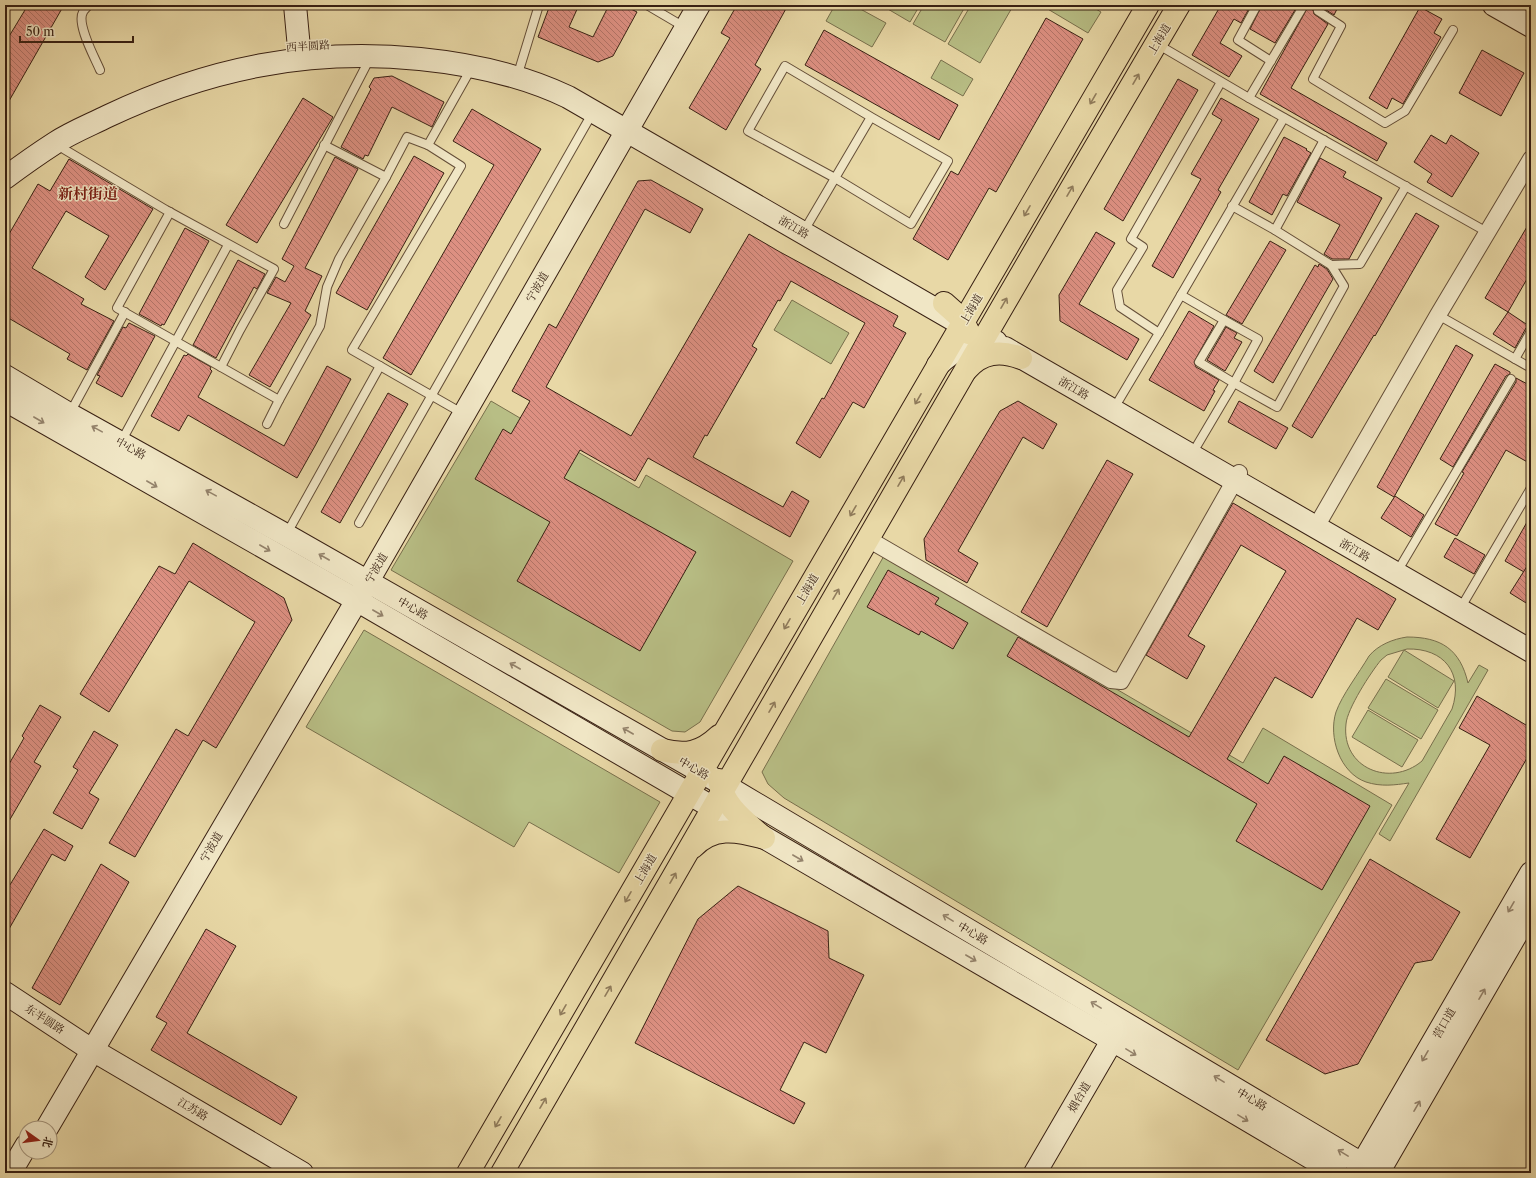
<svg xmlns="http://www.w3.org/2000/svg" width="1536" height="1178" viewBox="0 0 1536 1178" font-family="'Libre Caslon Text','Noto Serif SC',serif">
  <defs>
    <pattern id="building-back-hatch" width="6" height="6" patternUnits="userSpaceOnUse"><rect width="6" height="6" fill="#dd9082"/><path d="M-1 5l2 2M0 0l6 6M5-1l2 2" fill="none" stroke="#b47569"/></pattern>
  </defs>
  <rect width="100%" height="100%" fill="#e8d8a6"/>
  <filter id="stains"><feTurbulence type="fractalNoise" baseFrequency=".005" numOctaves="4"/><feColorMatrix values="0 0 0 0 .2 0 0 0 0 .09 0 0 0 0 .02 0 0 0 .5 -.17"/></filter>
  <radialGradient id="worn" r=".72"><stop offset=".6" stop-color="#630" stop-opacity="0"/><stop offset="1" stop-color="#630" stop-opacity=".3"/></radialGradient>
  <!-- garden -->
  <g fill="#b8be85" stroke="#786f4c" fill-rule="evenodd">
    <polygon points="835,5 853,5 886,23 872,47 826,21"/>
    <polygon points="881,5 920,5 910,22"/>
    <polygon points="924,5 966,5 945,42 913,24"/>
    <polygon points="971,5 1013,6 980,63 948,44"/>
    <polygon points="1041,5 1089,5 1101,12 1088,33"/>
    <polygon points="941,60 973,79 963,96 931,78"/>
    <polygon points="792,300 849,333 831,364 774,330"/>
    <polygon points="491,401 639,488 646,475 793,561 700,722 685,732 672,731 391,570"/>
    <polygon points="885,554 1243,763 1263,728 1392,805 1238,1070 784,798 768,784 762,772"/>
    <polygon points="364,630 660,802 619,873 529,822 514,847 306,727"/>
    <path d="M1407,637C1441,637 1460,649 1468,683L1479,665L1488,670L1390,841L1379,834L1409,783C1395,785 1381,787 1366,782C1340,773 1328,737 1336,712C1342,695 1359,673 1369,656C1378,645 1393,639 1407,637ZM1407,649C1444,648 1464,673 1452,709L1422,761C1390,788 1341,768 1346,724C1347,709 1371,672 1381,660L1387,655Z"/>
    <polygon points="1404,650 1454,681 1438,708 1388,677"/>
    <polygon points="1386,679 1438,710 1421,739 1368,708"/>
    <polygon points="1368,710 1418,740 1402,767 1352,737"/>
  </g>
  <!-- building -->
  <g fill="url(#building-back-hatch)" stroke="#382013">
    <polygon points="28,5 64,5 5,108 5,43"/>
    <polygon points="550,5 579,5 569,27 593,37 609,5 623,5 637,12 613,56 598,62 538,37"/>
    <polygon points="737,5 788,5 755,65 761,69 726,130 689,108 730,38 721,33"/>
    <polygon points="1221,5 1251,5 1241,23 1234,19 1220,43 1242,56 1229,77 1192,55"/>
    <polygon points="1262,5 1298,5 1275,43 1250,29"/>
    <polygon points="1309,5 1312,5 1314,14 1328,24 1291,88 1387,143 1377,161 1260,94"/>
    <polygon points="1323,5 1339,5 1334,15 1323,8"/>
    <polygon points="1420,7 1442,19 1434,33 1441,37 1403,104 1392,98 1387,109 1369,98"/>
    <polygon points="1046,18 1083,39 996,192 989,188 948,260 913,239 951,171 958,175"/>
    <polygon points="824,30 958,105 939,140 805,65"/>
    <polygon points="1482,50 1524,73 1501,116 1459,93"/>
    <polygon points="392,76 444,102 432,127 392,107 368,156 365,155 363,159 341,147 371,89 369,87 374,78"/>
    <polygon points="1178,79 1198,90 1123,221 1104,209"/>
    <polygon points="303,98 333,117 257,243 226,225"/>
    <polygon points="1221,98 1259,119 1218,190 1221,192 1173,278 1152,266 1201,179 1191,174 1222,120 1212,114"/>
    <polygon points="472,109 541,149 411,375 383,358 494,165 453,141"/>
    <polygon points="1431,135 1446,144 1451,135 1479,153 1452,197 1427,182 1432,174 1414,162"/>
    <polygon points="1284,137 1307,149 1306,150 1311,153 1287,196 1283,194 1272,215 1249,202"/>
    <polygon points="414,156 444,173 367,310 336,293"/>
    <polygon points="335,157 358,169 305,268 322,276 305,311 311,315 270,387 249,375 291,303 267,293 276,277 285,282 294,266 282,259"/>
    <polygon points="1320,158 1346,172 1343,177 1382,198 1349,259 1332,259 1324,254 1340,225 1297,202"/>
    <polygon points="69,159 153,209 105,290 85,277 109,236 66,211 32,268 84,299 81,304 114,321 87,370 67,359 70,354 5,316 5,241 38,184 50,191"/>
    <polygon points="651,180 703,209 690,233 645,209 546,387 631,436 749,234 780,252 898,316 893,326 906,333 864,408 853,402 820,458 796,443 822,398 824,399 865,323 791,281 780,301 778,300 752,346 757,349 707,436 705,435 693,457 783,507 792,491 809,501 790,537 648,458 635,481 580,450 564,478 696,552 640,651 517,581 550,522 475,479 503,429 511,434 530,401 512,391 549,324 556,328 638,181"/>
    <polygon points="1416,213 1439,226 1375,336 1374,335 1312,438 1292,426"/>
    <polygon points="1531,220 1531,272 1508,312 1485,298"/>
    <polygon points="185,228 209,241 164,325 162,324 161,326 139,314"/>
    <polygon points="1096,232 1115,243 1079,304 1139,339 1127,360 1060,321 1059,295"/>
    <polygon points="1270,241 1286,250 1242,324 1226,315"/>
    <polygon points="238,260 265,274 257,289 254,287 216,358 193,345"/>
    <polygon points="1319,264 1327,269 1333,279 1273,383 1254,371 1315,265 1318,267"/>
    <polygon points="1189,311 1214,326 1194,362 1196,367 1219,380 1213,390 1215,391 1204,411 1149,380"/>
    <polygon points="1508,312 1529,326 1526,328 1515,348 1493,334"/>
    <polygon points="129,323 155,336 122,397 96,383 100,376 97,375 123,327 126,328"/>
    <polygon points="1226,327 1237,333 1234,338 1242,342 1225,371 1207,360"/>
    <polygon points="1456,345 1473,355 1394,497 1377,487"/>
    <polygon points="188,354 211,367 210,369 212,371 198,397 284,446 327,366 351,379 315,446 297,478 188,415 179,431 151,416 184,355 186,356"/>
    <polygon points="1495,364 1510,372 1510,374 1506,376 1453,467 1440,459"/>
    <polygon points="1516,378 1531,386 1531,464 1506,450 1457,536 1435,524 1464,473 1462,472 1516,382"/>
    <polygon points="388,393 408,404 340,523 321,512"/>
    <polygon points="1018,401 1057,424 1043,449 1023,437 958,551 978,563 967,583 926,560 924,539 1000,411"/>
    <polygon points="1239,401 1288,428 1276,449 1228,422"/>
    <polygon points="1107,460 1133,474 1047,627 1021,612"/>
    <polygon points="1395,496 1424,515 1411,537 1381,518"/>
    <polygon points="1233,503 1396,599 1378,630 1357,618 1312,698 1275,677 1227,759 1268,784 1284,756 1370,806 1322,890 1236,841 1257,804 1007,656 1018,637 1189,737 1286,571 1241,545 1188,636 1205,646 1187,679 1146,655"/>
    <polygon points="1531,515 1531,559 1524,572 1505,561"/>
    <polygon points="1455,538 1485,555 1474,574 1444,557"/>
    <polygon points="193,543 284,598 292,620 216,748 203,740 135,857 109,843 176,729 188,736 255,622 189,581 109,712 80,694 159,566 175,574"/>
    <polygon points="1531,560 1531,606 1510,593"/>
    <polygon points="888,570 939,598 935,604 968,623 953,649 921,631 919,635 867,607"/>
    <polygon points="1477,696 1531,728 1531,751 1470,858 1436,839 1490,745 1459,728"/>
    <polygon points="40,705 61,717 34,762 41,766 5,828 5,771 24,738 22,736"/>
    <polygon points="94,731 118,745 89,793 99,799 82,829 53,813 78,770 73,767"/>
    <polygon points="44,829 73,846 65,861 52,854 5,936 5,893"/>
    <polygon points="1370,859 1460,912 1432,960 1415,963 1358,1064 1325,1074 1266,1040"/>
    <polygon points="101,864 129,882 60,1005 32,988"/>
    <polygon points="738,886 828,931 829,958 864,975 826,1053 804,1042 780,1090 805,1103 794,1124 635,1043 698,919"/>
    <polygon points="206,929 236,946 187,1033 297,1097 281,1125 151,1050 167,1023 156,1017"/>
  </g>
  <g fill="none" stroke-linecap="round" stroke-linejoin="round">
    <defs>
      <g id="lane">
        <path d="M89,5C87,7 84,10 83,12C76,24 95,58 100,70"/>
        <polyline points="647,5 686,28"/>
        <polyline points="1257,5 1238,40 1271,61"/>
        <polyline points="1317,5 1318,11 1341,26 1313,79 1385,123 1405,111 1453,30"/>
        <polyline points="1157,44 1249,98 1487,232"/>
        <polyline points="517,77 539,5"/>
        <polyline points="1249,98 1304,5"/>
        <polyline points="57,145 166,210 274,269 240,330 221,367 279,400 267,424"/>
        <polyline points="324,145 386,177"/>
        <polyline points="428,145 461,166 352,350 455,409"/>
        <polyline points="1232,206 1275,230 1324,140"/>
        <polyline points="170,212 117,308 221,367"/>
        <polyline points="284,224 370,58"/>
        <polyline points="1275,230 1331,265 1360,264 1406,186"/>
        <polyline points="804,232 808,224 871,117 785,66 748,131 835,178 911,224 948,161 871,117"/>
        <polyline points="1181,295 1284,118"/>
        <polyline points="1438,315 1531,368"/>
        <polyline points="1224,320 1258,339 1234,383 1277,407 1344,286 1331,265"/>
        <polyline points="1159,333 1181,295 1224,320 1199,362 1234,383 1192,454"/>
        <polyline points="1515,359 1531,331"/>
        <polyline points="279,400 320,326 327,287 339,259 386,177 407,137 428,145 472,67"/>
        <polyline points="1113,410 1159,333 1120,307 1117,290 1143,247 1131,239 1221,82"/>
        <polyline points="70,413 125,312"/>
        <polyline points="121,442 228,245"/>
        <polyline points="359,523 593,112"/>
        <polyline points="286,535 380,366"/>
        <polyline points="1397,572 1511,379"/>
        <polyline points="1460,609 1531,488"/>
      </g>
      <g id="street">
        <polyline points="1316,527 1438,315 1531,159"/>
        <polyline points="868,539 1111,680 1121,681 1239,473"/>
      </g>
      <g id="secondary">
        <polyline points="295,5 300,59"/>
        <polyline points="1494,5 1531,26"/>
        <path d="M5,178C21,166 38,154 55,143C72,132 90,125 108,116C209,68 309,48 420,59C470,64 522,75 568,97L961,324"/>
        <polyline points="1005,348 1531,651"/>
        <path d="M938,365C954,349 973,340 996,342"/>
        <polyline points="5,376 69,414 286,535 726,786 1377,1173"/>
        <polyline points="5,400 346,594 1112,1040 1337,1173"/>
        <polyline points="5,993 84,1045 302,1173"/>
        <polyline points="47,1128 367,583 699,5"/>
        <polyline points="10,1173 26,1146"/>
        <polyline points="1035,1173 1120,1027"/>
        <polyline points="1357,1173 1531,873"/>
        <polyline points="1378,1173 1531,909"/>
      </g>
      <g id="primary">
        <polyline points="944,303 962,319 969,333"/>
        <path d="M967,369C982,352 1000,350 1021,358"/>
        <path d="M662,750C686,756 701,753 719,736"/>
        <path d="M719,780C723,806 746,822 764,838"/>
        <path d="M693,847C713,826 736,830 761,837"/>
        <polyline points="468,1173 1148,5"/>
        <path d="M502,1173C728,784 950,392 1179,5"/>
      </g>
    </defs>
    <!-- lane casing -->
    <use href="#lane" stroke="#644e38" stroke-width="10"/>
    <!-- street casing -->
    <use href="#street" stroke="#644e38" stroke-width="18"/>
    <!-- secondary casing -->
    <use href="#secondary" stroke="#382013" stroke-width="24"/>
    <!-- primary casing -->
    <use href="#primary" stroke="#382013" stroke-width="24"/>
    <!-- lane -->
    <use href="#lane" stroke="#f0e6c5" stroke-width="8"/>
    <!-- street -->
    <use href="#street" stroke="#f0e6c5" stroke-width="16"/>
    <!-- secondary -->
    <use href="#secondary" stroke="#f0e6c5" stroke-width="22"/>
    <!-- primary -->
    <use href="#primary" stroke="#e8d8a6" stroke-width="22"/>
  </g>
  <!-- one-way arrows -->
  <defs><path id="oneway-shaft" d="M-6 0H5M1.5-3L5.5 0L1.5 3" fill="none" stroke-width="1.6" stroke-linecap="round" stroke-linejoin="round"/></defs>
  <g stroke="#907c5c">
    <use href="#oneway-shaft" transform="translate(1136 79) rotate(-60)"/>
    <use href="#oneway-shaft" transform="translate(1093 99) rotate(120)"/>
    <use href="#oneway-shaft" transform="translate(1070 191) rotate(-60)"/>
    <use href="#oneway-shaft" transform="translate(1027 211) rotate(120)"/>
    <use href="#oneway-shaft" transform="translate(1004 303) rotate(-60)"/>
    <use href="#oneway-shaft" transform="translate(918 399) rotate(120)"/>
    <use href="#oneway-shaft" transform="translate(901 481) rotate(-60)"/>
    <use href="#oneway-shaft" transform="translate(853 511) rotate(120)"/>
    <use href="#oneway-shaft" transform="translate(836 594) rotate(-60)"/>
    <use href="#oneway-shaft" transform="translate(787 624) rotate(120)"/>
    <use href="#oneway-shaft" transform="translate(772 707) rotate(-60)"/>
    <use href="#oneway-shaft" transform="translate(673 878) rotate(-60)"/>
    <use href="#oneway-shaft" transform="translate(628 897) rotate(120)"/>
    <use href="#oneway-shaft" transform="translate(608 991) rotate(-60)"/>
    <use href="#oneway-shaft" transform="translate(563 1010) rotate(120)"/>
    <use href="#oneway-shaft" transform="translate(543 1103) rotate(-60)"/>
    <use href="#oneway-shaft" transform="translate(498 1122) rotate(120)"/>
  </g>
  <g stroke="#94836c">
    <use href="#oneway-shaft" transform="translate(39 420) rotate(30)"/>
    <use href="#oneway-shaft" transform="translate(97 429) rotate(-151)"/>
    <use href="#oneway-shaft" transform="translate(152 484) rotate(30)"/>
    <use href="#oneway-shaft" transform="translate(211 493) rotate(-151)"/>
    <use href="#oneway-shaft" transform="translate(265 548) rotate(30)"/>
    <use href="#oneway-shaft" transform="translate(324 557) rotate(-150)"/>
    <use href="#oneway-shaft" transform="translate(378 613) rotate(30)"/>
    <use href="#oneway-shaft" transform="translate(515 666) rotate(-150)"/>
    <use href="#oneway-shaft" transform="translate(628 731) rotate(-150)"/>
    <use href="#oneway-shaft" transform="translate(798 858) rotate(30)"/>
    <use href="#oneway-shaft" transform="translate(1511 907) rotate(120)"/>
    <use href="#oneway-shaft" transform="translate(948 918) rotate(-149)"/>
    <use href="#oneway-shaft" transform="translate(971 958) rotate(30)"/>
    <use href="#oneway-shaft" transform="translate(1482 994) rotate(-60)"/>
    <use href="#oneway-shaft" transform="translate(1096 1005) rotate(-149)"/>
    <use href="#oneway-shaft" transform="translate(1131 1052) rotate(31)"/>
    <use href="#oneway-shaft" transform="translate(1425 1056) rotate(120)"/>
    <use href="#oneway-shaft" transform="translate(1219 1079) rotate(-149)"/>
    <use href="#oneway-shaft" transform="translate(1417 1106) rotate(-60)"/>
    <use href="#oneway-shaft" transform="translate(1243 1118) rotate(31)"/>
    <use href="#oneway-shaft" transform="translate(1343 1153) rotate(-149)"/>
  </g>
  <g text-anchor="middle" stroke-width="3" stroke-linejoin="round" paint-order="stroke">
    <!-- street labels -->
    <g font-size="11" fill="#382013" stroke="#f0e6c5">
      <text transform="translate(1159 39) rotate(-59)" y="4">上海道</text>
      <text transform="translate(308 46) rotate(-4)" y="4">西半圆路</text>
      <text transform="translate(794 227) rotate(30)" y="4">浙江路</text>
      <text transform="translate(537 287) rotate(-60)" y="4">宁波道</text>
      <text transform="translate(971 309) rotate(-60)" y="4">上海道</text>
      <text transform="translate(1074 388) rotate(30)" y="4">浙江路</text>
      <text transform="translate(131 448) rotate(29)" y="4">中心路</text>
      <text transform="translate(1355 550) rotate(30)" y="4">浙江路</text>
      <text transform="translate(376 568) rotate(-60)" y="4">宁波道</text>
      <text transform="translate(807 589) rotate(-60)" y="4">上海道</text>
      <text transform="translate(413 608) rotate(30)" y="4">中心路</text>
      <text transform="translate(694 768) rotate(30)" y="4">中心路</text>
      <text transform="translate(211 847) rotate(-60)" y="4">宁波道</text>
      <text transform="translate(645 869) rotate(-60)" y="4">上海道</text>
      <text transform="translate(973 933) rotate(31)" y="4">中心路</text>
      <text transform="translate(45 1019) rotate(33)" y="4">东半圆路</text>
      <text transform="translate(1444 1023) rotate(-60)" y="4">营口道</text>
      <text transform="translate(1079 1097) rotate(-60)" y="4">烟台道</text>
      <text transform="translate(1252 1099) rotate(31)" y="4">中心路</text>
      <text transform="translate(193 1109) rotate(31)" y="4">江苏路</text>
    </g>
    <!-- district labels -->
    <g font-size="15" font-weight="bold" fill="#7a1f14" stroke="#f0e6c5">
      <text x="88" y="199">新村街道</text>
    </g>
  </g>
  <!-- margin -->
  <rect width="1536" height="1178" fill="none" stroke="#e8d8a6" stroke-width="20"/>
  <rect x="6" y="6" width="1524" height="1166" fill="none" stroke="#382013" stroke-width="2"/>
  <rect x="10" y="10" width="1516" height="1158" fill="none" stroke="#382013"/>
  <!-- north arrow -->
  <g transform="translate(38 1140) rotate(104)"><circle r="19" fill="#f0e6c5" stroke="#a6977e"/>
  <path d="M0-3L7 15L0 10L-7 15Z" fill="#8f2418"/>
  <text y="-6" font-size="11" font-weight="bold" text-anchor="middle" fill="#382013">北</text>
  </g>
  <!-- scale -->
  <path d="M20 36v6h113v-6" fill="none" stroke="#382013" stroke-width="2"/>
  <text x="26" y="36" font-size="12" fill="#382013" stroke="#f0e6c5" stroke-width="3" paint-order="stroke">50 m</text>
  <rect width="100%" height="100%" filter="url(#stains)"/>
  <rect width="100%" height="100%" fill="url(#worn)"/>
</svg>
